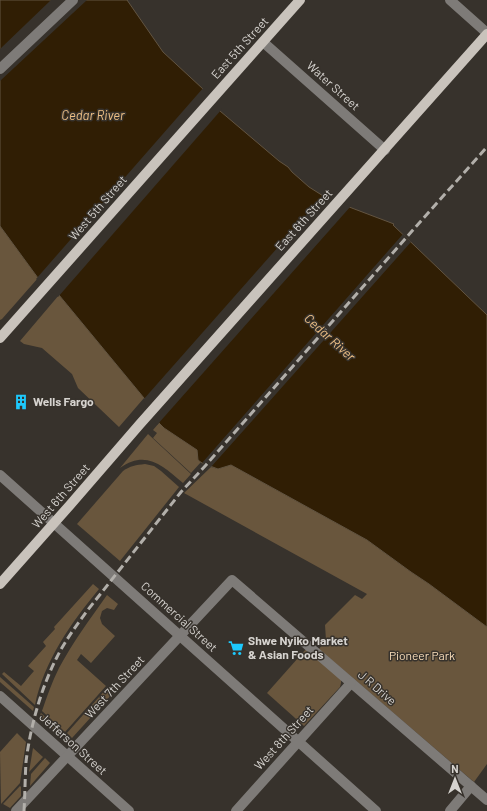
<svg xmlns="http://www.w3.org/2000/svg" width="487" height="811" viewBox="0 0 487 811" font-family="Barlow,sans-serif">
  <rect width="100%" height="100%" fill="#37322c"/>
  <!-- green -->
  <g fill="#69563d">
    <polygon points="0,226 38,278 2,319 0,320"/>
    <polygon points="59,295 144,398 119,427 78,388 72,374 42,348 24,344 20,341"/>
    <polygon points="159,423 164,428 198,450 198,460 201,462 191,473 153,438 157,433 153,430"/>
    <path d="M148,434L191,474L183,483C163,466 146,449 120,468Z"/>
    <path d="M145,464L154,466L161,471L179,487L120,561L77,524L123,471C130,466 136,465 145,464Z"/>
    <polygon points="231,465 367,540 411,572 429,584 487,627 487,764 474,782 319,649 326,640 325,625 355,595 362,599 367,594 184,493 211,467 218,469"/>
    <path d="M93,584L99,589C71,623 44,661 35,705L2,674L4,672L21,686L34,671L28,666L46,646L43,642L55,629L54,627Z"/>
    <path d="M107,595L118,604L114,610L107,608L102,611L100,618L102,624L115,636L91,663L81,654L77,660L106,686L65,732L42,711C47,696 52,682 59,668C73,642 90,619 107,595Z"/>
    <polygon points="306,649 341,679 341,683 340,687 304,726 267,693"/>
    <polygon points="0,677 34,707 33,711 0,682"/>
    <polygon points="107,688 112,694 72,738 67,733"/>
    <polygon points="41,713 63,733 61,736 41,719 40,715"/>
    <polygon points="17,733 26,742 20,783 1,804 0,752"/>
    <polygon points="33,748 43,757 29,772"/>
    <polygon points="45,758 50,763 30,786 31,774"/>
    <polygon points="20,786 21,787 21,796 10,808 3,804"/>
  </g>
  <!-- water -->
  <polygon fill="#301e04" stroke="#625441" points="0,0 127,0 163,52 203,89 220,111 279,161 288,167 292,172 309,187 328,199 394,224 393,225 487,315 487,627 429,584 411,572 367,540 231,465 218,469 202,463 198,460 197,450 164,428 159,423 144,398 59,295 38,278 0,226"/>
  <!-- pier -->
  <g fill="#37322c">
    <polygon points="51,0 87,0 0,81 0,49"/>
    <polygon points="204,87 222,109 58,297 36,279"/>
    <polygon points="324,195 351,206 157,425 143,400"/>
    <polygon points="403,234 411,242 211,467 202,463"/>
  </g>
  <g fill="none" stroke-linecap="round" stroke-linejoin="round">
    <!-- minor -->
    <g stroke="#7e7b78" stroke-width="10">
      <polyline points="450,0 487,33"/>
      <polyline points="263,42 385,150"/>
      <polyline points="0,69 73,0"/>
      <polyline points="0,475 376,811"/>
      <polyline points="0,696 129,811"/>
      <polyline points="16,811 232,580 487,800"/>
      <polyline points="236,811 351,683"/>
      <polyline points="450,811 471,786"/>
    </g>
    <!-- major -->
    <g stroke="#c9c3bc" stroke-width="10">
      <polyline points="0,338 300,0"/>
      <polyline points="0,584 70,505 140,424 487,34"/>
    </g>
    <!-- rail -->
    <path stroke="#b2afaa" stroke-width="3" stroke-dasharray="8 4" stroke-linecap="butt" d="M24,811C25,795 25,778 26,762C30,728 41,688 57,657C65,641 76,626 87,611L181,492L206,465L412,231L487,147"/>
  </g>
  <!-- icons -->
  <defs>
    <symbol id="building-bare" viewBox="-9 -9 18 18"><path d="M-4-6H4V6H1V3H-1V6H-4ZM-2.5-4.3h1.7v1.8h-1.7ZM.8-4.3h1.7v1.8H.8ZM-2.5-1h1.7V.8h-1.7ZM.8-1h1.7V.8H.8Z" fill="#1dc9fd" stroke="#37322c" stroke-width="2.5" paint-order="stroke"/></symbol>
    <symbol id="supermarket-bare" viewBox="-9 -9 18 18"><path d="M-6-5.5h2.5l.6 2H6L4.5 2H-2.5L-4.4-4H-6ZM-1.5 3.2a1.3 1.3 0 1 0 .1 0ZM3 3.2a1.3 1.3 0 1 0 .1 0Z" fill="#1dc9fd" stroke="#37322c" stroke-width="2.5" paint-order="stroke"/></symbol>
  </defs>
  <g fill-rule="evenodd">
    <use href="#building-bare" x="10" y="391" width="22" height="22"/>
    <use href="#supermarket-bare" x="225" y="637" width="22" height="22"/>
  </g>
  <g text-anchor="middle" stroke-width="3" stroke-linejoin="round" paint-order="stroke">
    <!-- street labels -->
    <g font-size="12" fill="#d6d3cf" stroke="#37322c">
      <text transform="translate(240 48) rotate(-48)" y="4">East 5th Street</text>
      <text transform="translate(333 86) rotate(42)" y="4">Water Street</text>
      <text transform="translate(98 208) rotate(-49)" y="4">West 5th Street</text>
      <text transform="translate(304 220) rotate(-48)" y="4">East 6th Street</text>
      <text transform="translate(61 496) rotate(-49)" y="4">West 6th Street</text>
      <text transform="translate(179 617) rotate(42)" y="4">Commercial Street</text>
      <text transform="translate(115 687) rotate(-47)" y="4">West 7th Street</text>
      <text transform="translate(377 688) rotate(41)" y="4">J R Drive</text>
      <text transform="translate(284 738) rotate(-48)" y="4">West 8th Street</text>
      <text transform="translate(73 744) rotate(42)" y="4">Jefferson Street</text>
    </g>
    <!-- poi labels -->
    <g font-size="12" font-weight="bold" fill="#d6d3cf" stroke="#37322c" text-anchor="start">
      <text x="33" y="406">Wells Fargo</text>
      <text x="248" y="645">Shwe Nyiko Market<tspan x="248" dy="14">&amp; Asian Foods</tspan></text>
    </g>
    <!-- park labels -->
    <g font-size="12" fill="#fbdfbc" stroke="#37322c">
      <text x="422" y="660">Pioneer Park</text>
    </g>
    <!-- water labels -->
    <g font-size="13" font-style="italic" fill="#ecbe84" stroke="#37322c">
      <text x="93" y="120">Cedar River</text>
      <text transform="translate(330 337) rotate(42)" y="5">Cedar River</text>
    </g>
  </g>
  <!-- north arrow -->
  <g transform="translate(455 779)" stroke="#37322c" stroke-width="3" paint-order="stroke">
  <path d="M0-3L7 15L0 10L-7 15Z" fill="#d6d3cf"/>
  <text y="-6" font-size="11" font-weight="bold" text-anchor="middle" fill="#d6d3cf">N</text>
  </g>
</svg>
